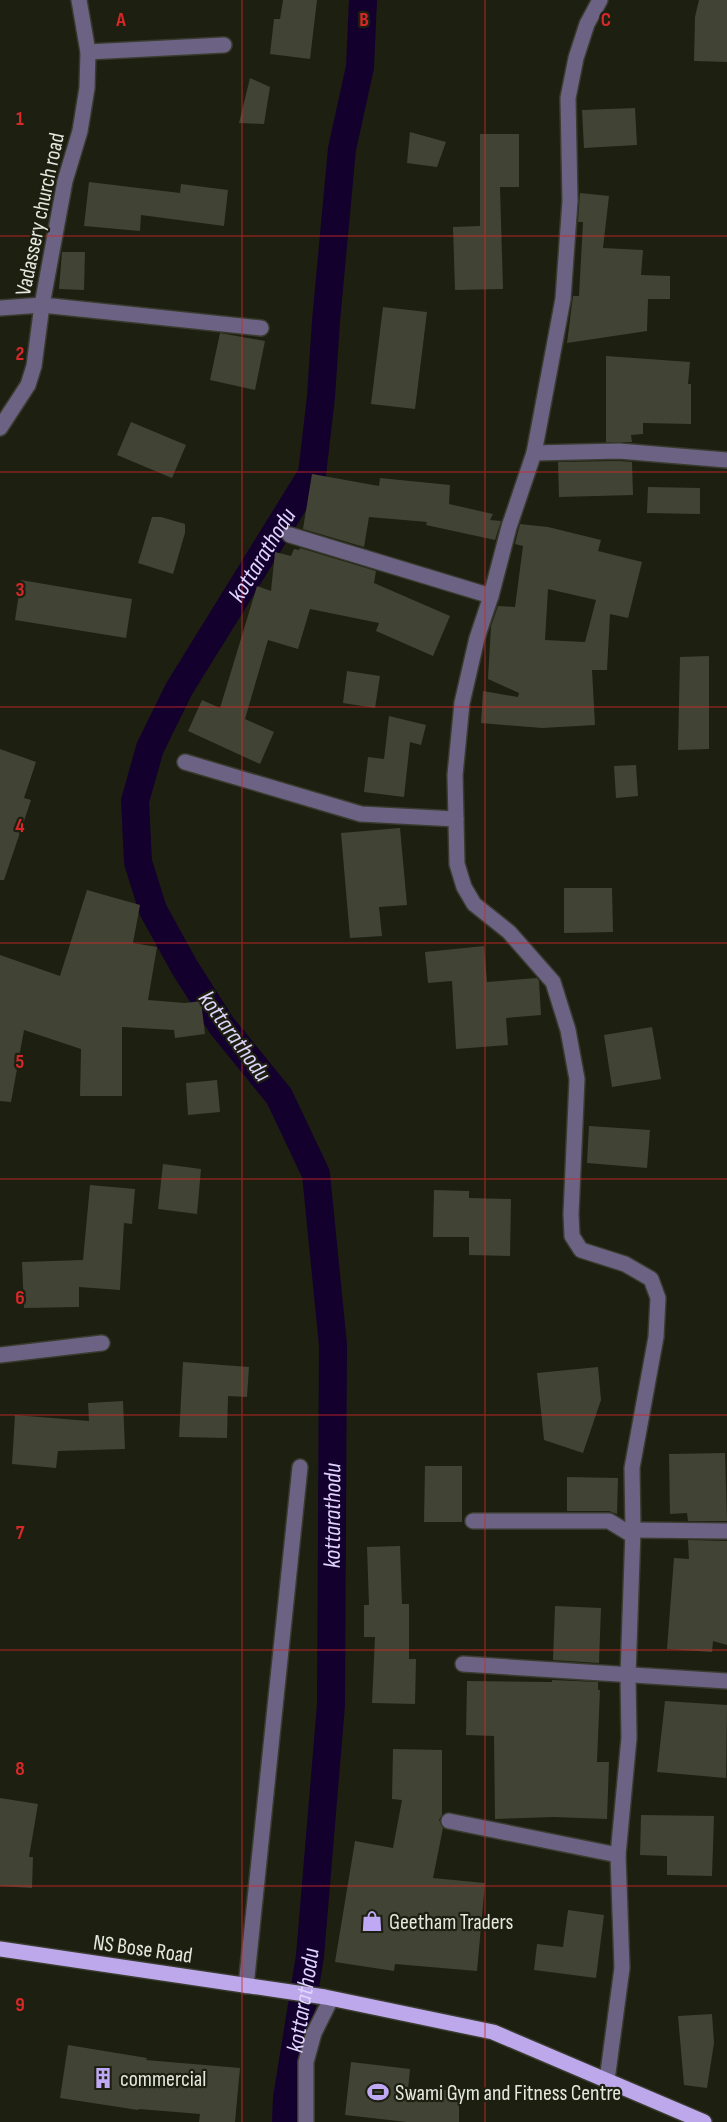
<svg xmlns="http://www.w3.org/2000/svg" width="727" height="2122" viewBox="0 0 727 2122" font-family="'Sofia Sans Condensed',sans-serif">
  <rect width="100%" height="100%" fill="#1d1f11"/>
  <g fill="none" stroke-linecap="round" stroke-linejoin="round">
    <!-- canal -->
    <path stroke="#13002d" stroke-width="28" id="s1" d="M286,2122L287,2098L310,1956L331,1705L333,1345L316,1174L279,1096L222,1026L185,968L153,910L138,862L135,801L150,748L179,689L312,474L321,397L326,321L342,149L360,67L363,0"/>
  </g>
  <!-- building -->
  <g fill="#414434" fill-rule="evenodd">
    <polygon points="283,0 317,0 310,59 270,54 274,19 280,19"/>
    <polygon points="699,0 727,0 727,62 694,61 695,17"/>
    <polygon points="250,78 270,87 264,124 239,123"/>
    <polygon points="635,108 637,145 584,148 582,110"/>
    <polygon points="410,132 446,142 437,167 407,163"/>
    <polygon points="480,134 519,134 519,187 500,187 503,289 455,290 453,227 480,226"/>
    <polygon points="89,182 180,193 181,184 228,190 224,226 141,215 140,231 84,226"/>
    <polygon points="580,193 609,196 603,248 643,250 641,275 670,276 670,299 648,299 647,331 567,343 573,296 579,296 583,222 578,222"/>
    <polygon points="62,252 85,252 84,290 59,289"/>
    <polygon points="383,307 427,312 415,409 371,404"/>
    <polygon points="220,333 265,341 255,390 210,380"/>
    <polygon points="606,356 690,362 688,384 691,384 691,424 643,423 643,434 631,435 632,442 606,442"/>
    <polygon points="131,422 186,445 172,478 117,455"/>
    <polygon points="619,461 632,462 633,495 559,497 558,462"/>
    <polygon points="312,474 379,486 380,478 450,485 449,504 493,514 490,520 501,521 495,540 426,525 427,522 369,517 364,547 303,529"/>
    <polygon points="648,487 700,488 700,514 647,513"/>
    <polygon points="152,517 161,517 185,524 185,533 173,574 138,563"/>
    <path d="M520,524L548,527L601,540L598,551L642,562L628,618L610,614L607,670H592L595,725L542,728L481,723L483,691L518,697L519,693L488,679L491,626L498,606L515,607L523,546L515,544ZM548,589L596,600L585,642L545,640Z"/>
    <polygon points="300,548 376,571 374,583 450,616 433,656 376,631 379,623 310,609 298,649 268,640 245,719 274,732 260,764 188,731 202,700 220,708 257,586 271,591 275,552 291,556 294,549 299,550"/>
    <polygon points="21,580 132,599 126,638 15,620"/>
    <polygon points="709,656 709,749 678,750 680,657"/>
    <polygon points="347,671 380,676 375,708 343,703"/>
    <polygon points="389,716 426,725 421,745 410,742 404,797 364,792 368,757 384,759"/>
    <polygon points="0,749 36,762 24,798 31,800 4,880 0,880"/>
    <polygon points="636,765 638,796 616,798 614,766"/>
    <polygon points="400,828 407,905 379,907 382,936 350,938 341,833"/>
    <polygon points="564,888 612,888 613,932 564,933"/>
    <polygon points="87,890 140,905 133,943 157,947 148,1000 185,1003 201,1001 205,1034 175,1038 174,1030 122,1027 122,1096 80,1096 81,1049 24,1030 11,1102 0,1101 0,955 60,976"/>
    <polygon points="484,946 487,982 537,978 539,981 541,1015 506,1018 508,1045 456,1049 452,981 428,983 425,952"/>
    <polygon points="652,1027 661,1079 612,1087 604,1035"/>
    <polygon points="217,1080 220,1112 188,1115 186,1083"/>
    <polygon points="589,1126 650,1130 647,1168 587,1163"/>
    <polygon points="163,1164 201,1169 197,1214 158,1209"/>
    <polygon points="90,1185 135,1189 132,1224 124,1223 120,1290 79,1287 79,1307 24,1308 22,1262 83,1260"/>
    <polygon points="434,1190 469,1191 469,1198 511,1199 510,1256 469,1255 469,1237 433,1237"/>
    <polygon points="183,1362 249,1367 247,1397 228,1396 227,1438 179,1437"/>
    <polygon points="598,1367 601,1400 583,1453 544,1440 537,1373"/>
    <polygon points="123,1401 125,1449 58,1451 56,1468 12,1464 15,1415 89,1421 88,1403"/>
    <polygon points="725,1453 727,1521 688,1521 687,1513 670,1514 669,1454"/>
    <polygon points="425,1466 462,1466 462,1522 424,1522"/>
    <polygon points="567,1477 618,1478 617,1514 609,1511 567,1511"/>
    <polygon points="688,1540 727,1541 727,1645 713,1641 712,1652 667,1649 674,1558 689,1559"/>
    <polygon points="400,1546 402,1604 409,1604 409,1659 416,1659 415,1704 372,1703 375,1637 364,1637 364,1605 369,1605 367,1547"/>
    <polygon points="555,1606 601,1608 599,1663 553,1660"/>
    <polygon points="552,1680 598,1682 598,1690 600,1690 597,1762 609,1762 607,1819 554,1817 495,1819 494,1736 466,1735 467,1681 552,1682"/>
    <polygon points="665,1701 727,1705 726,1778 657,1772"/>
    <polygon points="393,1749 442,1750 442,1815 439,1820 443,1828 433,1878 485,1883 477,1971 395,1964 394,1971 335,1962 355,1841 393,1848 402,1800 392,1799"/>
    <polygon points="0,1798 38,1804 29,1857 33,1857 32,1888 0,1886"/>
    <polygon points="641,1815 714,1816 712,1876 667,1875 667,1856 640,1855"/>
    <polygon points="568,1910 604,1915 596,1978 534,1970 537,1944 563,1947"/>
    <polygon points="712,2014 714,2043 707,2088 684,2085 678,2016"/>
    <polygon points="68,2045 147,2058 146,2060 240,2068 235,2122 199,2122 200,2114 139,2109 138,2110 60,2098"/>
    <polygon points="351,2062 410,2069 408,2090 459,2090 459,2122 407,2122 345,2115"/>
  </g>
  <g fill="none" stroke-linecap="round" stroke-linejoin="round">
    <defs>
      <g id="minor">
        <polyline points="600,0 587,24 576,58 568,98 570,201 563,299 534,453 509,527 491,596 477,638 462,703 455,775 457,864 464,887 474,904 509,932 553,982 568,1030 577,1079 571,1214 572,1236 581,1250 625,1264 651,1279 658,1298 656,1337 632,1468 633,1530 628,1675 629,1738 618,1855 622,1968 607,2080"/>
        <polyline points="88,52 224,45"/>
        <polyline points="0,308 42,305 261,328"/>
        <polyline points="0,428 28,385 34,366 42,305 65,181 80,131 87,88 88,52 79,0"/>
        <polyline points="534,453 619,451 727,460"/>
        <polyline points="290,535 491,596"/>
        <polyline points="185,762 361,814 456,819"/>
        <polyline points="0,1355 102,1343"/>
        <polyline points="473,1521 609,1521 632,1535"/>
        <polyline points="633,1530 727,1531"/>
        <polyline points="463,1664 727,1681"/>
        <polyline points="449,1821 618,1855"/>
        <polyline points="246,1986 300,1467"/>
        <polyline points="306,2122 306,2062 314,2033 331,1999"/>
      </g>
      <polyline id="major" points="0,1949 325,1997 493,2032 704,2122"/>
    </defs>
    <!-- minor casing -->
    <use href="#minor" stroke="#393b2e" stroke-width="18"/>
    <!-- major casing -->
    <use href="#major" stroke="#393b2e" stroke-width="18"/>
    <!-- minor -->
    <use href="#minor" stroke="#6c6283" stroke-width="15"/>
    <!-- major -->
    <use href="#major" stroke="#bca8eb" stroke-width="15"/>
  </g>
  <!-- grid -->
  <path fill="none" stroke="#d62828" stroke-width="1.5" stroke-opacity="0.55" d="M242,0V2122M485,0V2122M0,236H727M0,472H727M0,707H727M0,943H727M0,1179H727M0,1415H727M0,1650H727M0,1886H727"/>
  <!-- icons -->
  <defs>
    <symbol id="shop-bare" viewBox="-9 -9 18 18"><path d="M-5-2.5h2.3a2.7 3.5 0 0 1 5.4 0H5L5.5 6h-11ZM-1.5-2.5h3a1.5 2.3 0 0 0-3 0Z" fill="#bfa9f4" stroke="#1d1f11" stroke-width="2.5" paint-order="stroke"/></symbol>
    <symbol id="building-bare" viewBox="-9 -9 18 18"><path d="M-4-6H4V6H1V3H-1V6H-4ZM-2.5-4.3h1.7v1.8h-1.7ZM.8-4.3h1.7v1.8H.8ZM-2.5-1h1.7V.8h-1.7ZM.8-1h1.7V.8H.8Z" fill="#bfa9f4" stroke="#1d1f11" stroke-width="2.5" paint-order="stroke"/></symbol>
    <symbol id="stadium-bare" viewBox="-9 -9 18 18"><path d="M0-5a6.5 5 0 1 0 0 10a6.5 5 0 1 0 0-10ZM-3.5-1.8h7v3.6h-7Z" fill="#bfa9f4" stroke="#1d1f11" stroke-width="2.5" paint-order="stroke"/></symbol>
  </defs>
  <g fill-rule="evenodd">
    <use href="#shop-bare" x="357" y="1906" width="30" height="30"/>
    <use href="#building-bare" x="88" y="2063" width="30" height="30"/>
    <use href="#stadium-bare" x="363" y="2077" width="30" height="30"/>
  </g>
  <g text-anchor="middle" stroke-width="4.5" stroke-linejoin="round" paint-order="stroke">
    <!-- street labels -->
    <g font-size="22" fill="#e5e8de" stroke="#1d1f11">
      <text transform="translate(39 214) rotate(-78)" y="8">Vadassery church road</text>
      <text transform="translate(143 1948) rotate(8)" y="8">NS Bose Road</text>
    </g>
    <!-- poi labels -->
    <g font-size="22" fill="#e5e8de" stroke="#1d1f11" text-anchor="start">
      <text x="389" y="1929">Geetham Traders</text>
      <text x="120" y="2086">commercial</text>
      <text x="395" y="2100">Swami Gym and Fitness Centre</text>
    </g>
    <!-- water labels -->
    <g font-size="24" font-style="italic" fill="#e0d5ff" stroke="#1d1f11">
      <text dy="8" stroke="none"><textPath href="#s1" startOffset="1653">kottarathodu</textPath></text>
      <text transform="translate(235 1036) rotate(54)" y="8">kottarathodu</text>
      <text dy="8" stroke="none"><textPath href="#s1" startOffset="609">kottarathodu</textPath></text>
      <text dy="8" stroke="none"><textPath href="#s1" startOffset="123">kottarathodu</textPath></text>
    </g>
  </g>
  <g font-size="20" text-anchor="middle" font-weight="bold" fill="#d62828" stroke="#1d1f11" stroke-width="4.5" stroke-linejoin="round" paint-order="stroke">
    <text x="121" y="26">A</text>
    <text x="364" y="26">B</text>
    <text x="606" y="26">C</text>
    <text x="20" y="125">1</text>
    <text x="20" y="360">2</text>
    <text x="20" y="596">3</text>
    <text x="20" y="832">4</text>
    <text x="20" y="1068">5</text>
    <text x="20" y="1304">6</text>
    <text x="20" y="1539">7</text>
    <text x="20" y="1775">8</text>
    <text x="20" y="2011">9</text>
  </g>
</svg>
